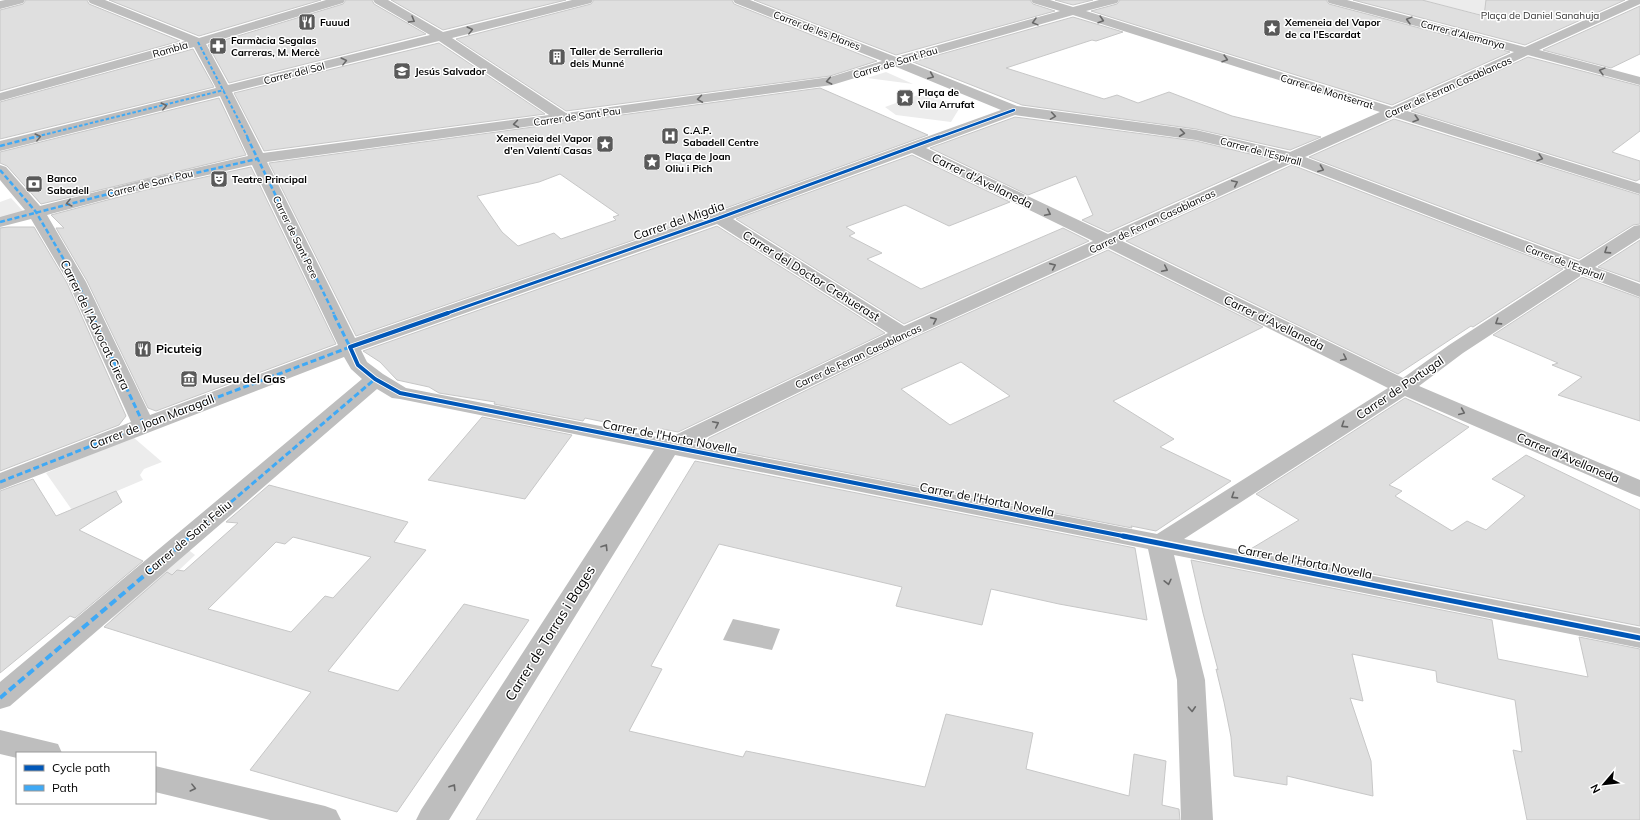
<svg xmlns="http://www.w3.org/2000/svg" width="1640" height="820" viewBox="0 0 1640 820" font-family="Mulish,sans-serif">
  <rect width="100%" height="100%" fill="#fff"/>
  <!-- green -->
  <g fill="#ececec">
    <polygon points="1422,0 1582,0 1542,30"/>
    <polygon points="886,72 913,84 867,78"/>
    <polygon points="918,95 962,104 951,122 896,115 885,107"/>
    <polygon points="11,198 25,213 0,220 0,202"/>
    <polygon points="133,437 162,462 144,469 140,475 143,480 72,510 46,473"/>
    <polygon points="186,548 195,555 125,621 111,620 143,586"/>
  </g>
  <!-- water -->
  <polygon fill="#bfbfbf" points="733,619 780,629 772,650 723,640"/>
  <!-- building -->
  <g fill="#dfdfdf" stroke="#c7c7c7" fill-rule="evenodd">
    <polygon points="26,0 87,0 89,4 180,41 0,91 0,10 23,4"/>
    <polygon points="109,0 321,0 199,36"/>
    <polygon points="346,0 372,0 374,4 426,34 229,83 208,45 343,4"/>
    <polygon points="391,0 566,0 443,30"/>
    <polygon points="594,0 732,0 734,4 877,61 830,76 566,111 456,39 591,4"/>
    <polygon points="754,0 1030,0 1033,4 1055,11 896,55"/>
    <polygon points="1055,0 1093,0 1073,5"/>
    <polygon points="1120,0 1326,0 1329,4 1510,52 1392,105 1091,11 1117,4"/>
    <polygon points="1353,0 1422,0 1484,16 1486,0 1625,0 1525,45"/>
    <polygon points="1640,6 1640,54 1611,68 1543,50"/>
    <polygon points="1073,17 1123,32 1096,41 1092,40 1006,68 1104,99 1117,95 1138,103 1169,92 1232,116 1321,137 1290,150 1196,129 1022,105 913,62"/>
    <polygon points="439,43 545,114 264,151 234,93"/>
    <polygon points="193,49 214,87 0,139 0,102"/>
    <polygon points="1528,57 1640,86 1640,131 1612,152 1640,161 1640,179 1636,181 1411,111"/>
    <path d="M820,88L928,135L712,213L356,336L269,163ZM560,174L619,215L613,217L616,220L561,239L554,233L518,246L502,232L477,196L539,182Z"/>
    <polygon points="219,98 246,155 41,204 7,166 0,163 0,152"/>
    <polygon points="1015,117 1196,141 1271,159 1108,232 1082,220 1093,215 1076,176 1028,195 930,148"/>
    <polygon points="1394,119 1640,195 1640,224 1633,225 1579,259 1309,157"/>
    <polygon points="912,155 1010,202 949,226 905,205 846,227 855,233 849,236 882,253 867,259 921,289 1063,228 1089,241 904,324 736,219"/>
    <polygon points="1292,165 1563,269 1473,327 1471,326 1398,374 1126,241"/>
    <polygon points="251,167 336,344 156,411 148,408 87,281 56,228 64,228 51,215 145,190"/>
    <polygon points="717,226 885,333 678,432 662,429 658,433 585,418 583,421 494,404 495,402 439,393 429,387 397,380 380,362 363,351"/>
    <polygon points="8,227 34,227 67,283 126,416 119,425 0,471 0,228"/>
    <polygon points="1640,240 1640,282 1598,267"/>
    <path d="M1108,250L1263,327L1113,401L1174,439L1160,447L1231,481L1156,531L1131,526L1132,528L705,445L709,438L911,339ZM961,362L1010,396L950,425L901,389Z"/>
    <polygon points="1582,277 1640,298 1640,421 1558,395 1582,377 1552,365 1558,363 1493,335"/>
    <polygon points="1405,398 1469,427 1389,485 1402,491 1395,496 1452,531 1467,521 1486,530 1525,496 1492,479 1526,455 1640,510 1640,626 1249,550 1299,520 1256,494"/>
    <polygon points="482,417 572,435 525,499 428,480"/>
    <polygon points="695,461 1135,548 1147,620 1059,604 991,589 982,625 896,606 902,587 719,544 651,666 662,669 629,731 743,757 746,751 925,787 946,714 1033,733 1026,769 1129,796 1134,754 1166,761 1162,805 1179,809 1180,820 476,820"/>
    <polygon points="33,479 56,516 116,491 122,502 79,530 143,561 75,618 70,616 0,673 0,491"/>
    <path d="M269,485L408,522L394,542L426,550L328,671L398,691L464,604L529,620L397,812L250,770L311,692L104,627L167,572L172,575L177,570L184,571L238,523L226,522ZM293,537L371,557L333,598L325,596L291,632L208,609L276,542L285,544Z"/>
    <polygon points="1191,560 1492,620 1498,659 1588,677 1579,637 1640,649 1640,820 1527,820 1513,750 1522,752 1515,700 1437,682 1436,671 1352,654 1363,701 1350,698 1371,761 1373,796 1287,776 1287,785 1234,776 1231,737 1224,702 1216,669 1218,670 1203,613"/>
  </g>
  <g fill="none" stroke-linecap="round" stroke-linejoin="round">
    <!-- minor -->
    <g fill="#bebebe" fill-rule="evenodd">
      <polygon points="5,0 25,0 23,3 0,9 0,1"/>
      <path d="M88,0H105L199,38L326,0H345L343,3L206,44L228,85L430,35L375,3L373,0H388L443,32L572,0H593L591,3L452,38L566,113L830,77L882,61L735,3L733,0H750L896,57L1060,11L1033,3L1031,0H1050L1073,7L1099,0H1119L1117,3L1086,11L1392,107L1514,52L1329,3L1327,0H1347L1525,47L1629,0H1640V4L1539,50L1640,77V85L1528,55L1407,111L1640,184V194L1394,117L1305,157L1579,261L1634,226L1640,225V238L1595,267L1640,284V297L1582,275L1463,353L1419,386L1640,480V497L1632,494L1405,396L1184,539L1640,628V648L1174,555L1205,680L1213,820H1181L1177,680L1148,549L675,455L449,820H416L421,810L654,450L400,399L392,398L377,389L10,706L0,709V682L362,379L351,369L344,357L0,490V473L131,422L68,282L31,219L0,227V217L25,210L0,180V165L6,167L40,206L143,180L248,156L220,96L0,151V141L216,88L194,47L0,101V93L185,41L90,3ZM1073,15L1380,112L1290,152L1196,130L1017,106L908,62ZM439,41L549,115L263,153L232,92ZM894,66L1001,110L713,214L355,338L267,162L832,85ZM1015,115L1196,140L1276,159L1108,234L926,148ZM912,153L1093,241L904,326L733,219ZM1292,163L1566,269L1449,345L1403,378L1122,241ZM252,165L338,345L150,415L86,282L47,215L145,189ZM717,224L888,333L667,439L406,388L383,374L367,362L361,350ZM1108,248L1388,388L1157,534L693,444L910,338Z"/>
      <polygon points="0,730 58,744 62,753 17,753 17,758 0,754"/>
      <polygon points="155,766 325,806 336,810 341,820 270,820 155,792"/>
    </g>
    <!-- quiet-far3 -->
    <g stroke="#3fa9f5" stroke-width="2" stroke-dasharray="3.5 2" stroke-linecap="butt">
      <polyline points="198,42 248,138"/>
      <polyline points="31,138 224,90"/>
    </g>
    <!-- quiet-far2 -->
    <g stroke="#3fa9f5" stroke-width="2.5" stroke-dasharray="5 2.5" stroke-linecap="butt">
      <polyline points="247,137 334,314"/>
      <polyline points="0,146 35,137"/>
      <polyline points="0,170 36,212 77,282 92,314"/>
      <polyline points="0,222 143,185 257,159"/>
    </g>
    <!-- quiet-far1 -->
    <g stroke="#3fa9f5" stroke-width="3" stroke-dasharray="6 3" stroke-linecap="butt">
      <polyline points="91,313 144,425"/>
      <polyline points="0,482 144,425 350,347 333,313"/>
      <polyline points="190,537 375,379"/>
    </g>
    <!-- quiet -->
    <polyline stroke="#3fa9f5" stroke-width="4" stroke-dasharray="8 4" stroke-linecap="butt" points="0,698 191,536"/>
    <defs>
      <polyline id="cycleway-far3" points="937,138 1014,110"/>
      <polyline id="cycleway-far2" points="445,314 719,218 939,137"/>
      <polyline id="cycleway-far1" points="448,313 350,347 358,365 375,379 400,393 1128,537"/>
      <polyline id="cycleway" points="1123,536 1640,638"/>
    </defs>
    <!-- cycleway-far3 casing -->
    <use href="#cycleway-far3" stroke="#fff" stroke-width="4"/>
    <!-- cycleway-far2 casing -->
    <use href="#cycleway-far2" stroke="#fff" stroke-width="5"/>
    <!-- cycleway-far1 casing -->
    <use href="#cycleway-far1" stroke="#fff" stroke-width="6"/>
    <!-- cycleway casing -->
    <use href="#cycleway" stroke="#fff" stroke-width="8"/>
    <!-- cycleway-far3 -->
    <use href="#cycleway-far3" stroke="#0057b8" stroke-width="2.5"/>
    <!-- cycleway-far2 -->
    <use href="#cycleway-far2" stroke="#0057b8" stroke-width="3"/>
    <!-- cycleway-far1 -->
    <use href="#cycleway-far1" stroke="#0057b8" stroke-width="4"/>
    <!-- cycleway -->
    <use href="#cycleway" stroke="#0057b8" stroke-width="5"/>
  </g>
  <!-- one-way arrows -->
  <defs><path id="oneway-chevron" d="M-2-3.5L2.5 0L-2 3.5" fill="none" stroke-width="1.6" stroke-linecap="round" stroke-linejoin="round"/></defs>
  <g stroke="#686868">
    <use href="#oneway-chevron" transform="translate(412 20) rotate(30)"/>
    <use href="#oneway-chevron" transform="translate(1101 20) rotate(17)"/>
    <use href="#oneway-chevron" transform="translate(1409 20) rotate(-165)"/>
    <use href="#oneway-chevron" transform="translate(1035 22) rotate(165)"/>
    <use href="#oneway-chevron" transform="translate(470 30) rotate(-14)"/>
    <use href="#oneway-chevron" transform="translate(1225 59) rotate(17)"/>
    <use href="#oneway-chevron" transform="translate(344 61) rotate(-14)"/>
    <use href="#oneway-chevron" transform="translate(1602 71) rotate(-165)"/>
    <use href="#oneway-chevron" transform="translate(931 76) rotate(23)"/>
    <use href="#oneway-chevron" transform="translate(829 81) rotate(169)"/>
    <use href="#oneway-chevron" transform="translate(700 99) rotate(172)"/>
    <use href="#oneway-chevron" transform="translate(164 106) rotate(-14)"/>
    <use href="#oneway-chevron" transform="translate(1053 116) rotate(9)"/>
    <use href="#oneway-chevron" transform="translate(1416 119) rotate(17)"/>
    <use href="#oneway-chevron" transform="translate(516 124) rotate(172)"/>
    <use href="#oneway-chevron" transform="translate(1182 133) rotate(7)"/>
    <use href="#oneway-chevron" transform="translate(38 137) rotate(-14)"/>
    <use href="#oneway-chevron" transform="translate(1540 158) rotate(17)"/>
    <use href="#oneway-chevron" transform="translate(1321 169) rotate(21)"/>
    <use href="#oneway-chevron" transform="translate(1235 183) rotate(-25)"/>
    <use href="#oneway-chevron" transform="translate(69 203) rotate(166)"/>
    <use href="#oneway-chevron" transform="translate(1048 213) rotate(26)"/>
    <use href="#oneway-chevron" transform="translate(1607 251) rotate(147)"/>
    <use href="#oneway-chevron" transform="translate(1053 266) rotate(-24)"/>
    <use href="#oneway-chevron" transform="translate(1165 269) rotate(26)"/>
    <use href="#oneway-chevron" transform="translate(934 320) rotate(-24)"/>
    <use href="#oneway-chevron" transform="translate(1498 322) rotate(147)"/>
    <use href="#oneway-chevron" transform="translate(1344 358) rotate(26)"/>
    <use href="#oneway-chevron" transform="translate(1462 412) rotate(23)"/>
    <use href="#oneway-chevron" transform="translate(716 424) rotate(-26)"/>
    <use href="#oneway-chevron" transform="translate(1344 425) rotate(147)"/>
    <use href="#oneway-chevron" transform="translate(1234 496) rotate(147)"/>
    <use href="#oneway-chevron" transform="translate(605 547) rotate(-58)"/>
    <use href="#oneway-chevron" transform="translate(1168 582) rotate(77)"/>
    <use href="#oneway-chevron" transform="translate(1192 709) rotate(87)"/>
    <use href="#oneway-chevron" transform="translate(453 787) rotate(-58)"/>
    <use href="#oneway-chevron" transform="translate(193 788) rotate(14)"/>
  </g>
  <!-- icons -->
  <defs>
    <symbol id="restaurant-square" viewBox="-11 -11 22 22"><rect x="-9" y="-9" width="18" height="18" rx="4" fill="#595959" stroke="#fff"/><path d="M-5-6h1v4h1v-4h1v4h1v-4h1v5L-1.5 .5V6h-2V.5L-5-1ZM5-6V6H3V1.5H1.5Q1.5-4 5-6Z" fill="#fff"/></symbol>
    <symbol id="sight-square" viewBox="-11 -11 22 22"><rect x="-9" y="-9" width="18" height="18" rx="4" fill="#595959" stroke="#fff"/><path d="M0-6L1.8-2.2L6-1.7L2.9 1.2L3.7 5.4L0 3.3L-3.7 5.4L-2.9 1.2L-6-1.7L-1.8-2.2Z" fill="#fff"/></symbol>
    <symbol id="pharmacy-square" viewBox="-11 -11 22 22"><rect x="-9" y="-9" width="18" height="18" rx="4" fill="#595959" stroke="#fff"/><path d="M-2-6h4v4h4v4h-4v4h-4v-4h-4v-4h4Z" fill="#fff"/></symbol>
    <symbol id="building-square" viewBox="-11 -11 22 22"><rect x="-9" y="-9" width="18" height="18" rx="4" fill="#595959" stroke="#fff"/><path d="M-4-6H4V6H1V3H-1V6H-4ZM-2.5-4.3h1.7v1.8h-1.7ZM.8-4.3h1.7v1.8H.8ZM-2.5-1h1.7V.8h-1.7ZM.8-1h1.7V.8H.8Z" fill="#fff"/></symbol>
    <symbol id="school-square" viewBox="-11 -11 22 22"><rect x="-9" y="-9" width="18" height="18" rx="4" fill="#595959" stroke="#fff"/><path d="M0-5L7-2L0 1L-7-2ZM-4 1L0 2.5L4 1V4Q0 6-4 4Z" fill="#fff"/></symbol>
    <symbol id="hospital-square" viewBox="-11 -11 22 22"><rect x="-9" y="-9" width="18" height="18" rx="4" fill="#595959" stroke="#fff"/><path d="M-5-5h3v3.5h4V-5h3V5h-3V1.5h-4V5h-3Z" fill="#fff"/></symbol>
    <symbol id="theatre-square" viewBox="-11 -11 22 22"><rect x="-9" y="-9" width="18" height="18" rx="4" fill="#595959" stroke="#fff"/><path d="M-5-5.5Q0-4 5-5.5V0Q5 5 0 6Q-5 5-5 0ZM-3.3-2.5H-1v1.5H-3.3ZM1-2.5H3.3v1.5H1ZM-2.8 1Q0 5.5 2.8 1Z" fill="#fff"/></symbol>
    <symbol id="bank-square" viewBox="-11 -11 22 22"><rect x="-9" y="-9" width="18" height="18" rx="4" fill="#595959" stroke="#fff"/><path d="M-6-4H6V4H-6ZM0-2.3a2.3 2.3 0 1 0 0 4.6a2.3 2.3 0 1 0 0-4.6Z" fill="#fff"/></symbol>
    <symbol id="museum-square" viewBox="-11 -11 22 22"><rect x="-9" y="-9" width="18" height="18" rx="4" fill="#595959" stroke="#fff"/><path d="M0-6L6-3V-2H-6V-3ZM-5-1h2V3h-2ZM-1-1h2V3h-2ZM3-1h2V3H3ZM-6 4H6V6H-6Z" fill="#fff"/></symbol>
  </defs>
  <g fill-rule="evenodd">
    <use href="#restaurant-square" x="297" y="12" width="20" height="20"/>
    <use href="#sight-square" x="1262" y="18" width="20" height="20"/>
    <use href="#pharmacy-square" x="208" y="36" width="20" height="20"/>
    <use href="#building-square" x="547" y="47" width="20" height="20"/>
    <use href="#school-square" x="392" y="61" width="20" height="20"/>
    <use href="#sight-square" x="895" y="88" width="20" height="20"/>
    <use href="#hospital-square" x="660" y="126" width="20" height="20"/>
    <use href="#sight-square" x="595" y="134" width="20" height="20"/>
    <use href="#sight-square" x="642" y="152" width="20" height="20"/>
    <use href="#theatre-square" x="209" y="169" width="20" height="20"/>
    <use href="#bank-square" x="24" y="174" width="20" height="20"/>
    <use href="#restaurant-square" x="133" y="339" width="20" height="20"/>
    <use href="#museum-square" x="179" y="369" width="20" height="20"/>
  </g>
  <g text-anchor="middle" stroke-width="3" stroke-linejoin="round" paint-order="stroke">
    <!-- far-park labels -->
    <g font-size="10" fill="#333" stroke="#fff">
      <text x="1540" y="19">Plaça de Daniel Sanahuja</text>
    </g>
    <!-- far-poi labels -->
    <g font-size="10" font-weight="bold" fill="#000" stroke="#fff" text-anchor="start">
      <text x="320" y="26">Fuuud</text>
      <text x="1285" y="26">Xemeneia del Vapor<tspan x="1285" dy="12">de ca l'Escardat</tspan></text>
      <text x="231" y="44">Farmàcia Segalas<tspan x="231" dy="12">Carreras, M. Mercè</tspan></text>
      <text x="570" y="55">Taller de Serralleria<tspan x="570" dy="12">dels Munné</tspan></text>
      <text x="415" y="75">Jesús Salvador</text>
      <text x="918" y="96">Plaça de<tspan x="918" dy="12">Vila Arrufat</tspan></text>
      <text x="683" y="134">C.A.P.<tspan x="683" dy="12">Sabadell Centre</tspan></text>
      <text x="592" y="142" text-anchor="end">Xemeneia del Vapor<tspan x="592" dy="12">d'en Valentí Casas</tspan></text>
      <text x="665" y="160">Plaça de Joan<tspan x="665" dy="12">Oliu i Pich</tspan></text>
      <text x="47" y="182">Banco<tspan x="47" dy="12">Sabadell</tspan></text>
      <text x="232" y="183">Teatre Principal</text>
    </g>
    <!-- far-street labels -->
    <g font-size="10" fill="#000" stroke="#fff">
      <text transform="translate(817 30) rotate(21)" y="4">Carrer de les Planes</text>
      <text transform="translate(1463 34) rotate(15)" y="4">Carrer d'Alemanya</text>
      <text transform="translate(170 49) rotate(-16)" y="4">Rambla</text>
      <text transform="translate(895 62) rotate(-17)" y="4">Carrer de Sant Pau</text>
      <text transform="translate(294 73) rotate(-14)" y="4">Carrer del Sol</text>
      <text transform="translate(1448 87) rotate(-24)" y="4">Carrer de Ferran Casablancas</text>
      <text transform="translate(1327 91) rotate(17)" y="4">Carrer de Montserrat</text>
      <text transform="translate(577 116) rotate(-8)" y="4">Carrer de Sant Pau</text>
      <text transform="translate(1261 151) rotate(15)" y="4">Carrer de l'Espirall</text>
      <text transform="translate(150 183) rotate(-14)" y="4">Carrer de Sant Pau</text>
      <text transform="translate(1152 221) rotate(-25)" y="4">Carrer de Ferran Casablancas</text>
      <text transform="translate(296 237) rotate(64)" y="4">Carrer de Sant Pere</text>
      <text transform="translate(1565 262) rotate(21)" y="4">Carrer de l'Espirall</text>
      <text transform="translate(858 356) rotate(-25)" y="4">Carrer de Ferran Casablancas</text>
    </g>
    <!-- street labels -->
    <g font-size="12" fill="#000" stroke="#fff">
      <text transform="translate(982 181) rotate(26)" y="4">Carrer d'Avellaneda</text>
      <text transform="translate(679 221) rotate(-19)" y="4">Carrer del Migdia</text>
      <text transform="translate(811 276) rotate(32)" y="4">Carrer del Doctor Crehuerast</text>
      <text transform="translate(1274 323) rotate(26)" y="4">Carrer d'Avellaneda</text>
      <text transform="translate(95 325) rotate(64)" y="4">Carrer de l'Advocat Cirera</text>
      <text transform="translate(1400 388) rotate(-34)" y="4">Carrer de Portugal</text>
      <text transform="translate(152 422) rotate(-21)" y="4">Carrer de Joan Maragall</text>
      <text transform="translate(670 437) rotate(11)" y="4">Carrer de l'Horta Novella</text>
      <text transform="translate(1568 458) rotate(23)" y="4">Carrer d'Avellaneda</text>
      <text transform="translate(987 500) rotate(11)" y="4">Carrer de l'Horta Novella</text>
      <text transform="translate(188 538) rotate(-40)" y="4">Carrer de Sant Feliu</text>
      <text transform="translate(1305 562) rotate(11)" y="4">Carrer de l'Horta Novella</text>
    </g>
    <!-- poi labels -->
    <g font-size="12" font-weight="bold" fill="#000" stroke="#fff" text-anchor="start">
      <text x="156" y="353">Picuteig</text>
      <text x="202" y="383">Museu del Gas</text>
    </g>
    <!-- near-street labels -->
    <g font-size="14" fill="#000" stroke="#fff">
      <text transform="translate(550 633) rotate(-58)" y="5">Carrer de Torras i Bages</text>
    </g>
  </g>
  <!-- legend -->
  <rect x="16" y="752" width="140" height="52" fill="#ffffff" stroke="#999999"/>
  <rect x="24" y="765" width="20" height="6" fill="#0057b8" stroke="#999999"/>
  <text x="52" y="772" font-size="12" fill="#000000">Cycle path</text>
  <rect x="24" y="785" width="20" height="6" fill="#3fa9f5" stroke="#999999"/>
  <text x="52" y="792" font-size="12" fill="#000000">Path</text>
  <!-- north arrow -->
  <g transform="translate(1604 784) rotate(242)" stroke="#ffffff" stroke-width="3" paint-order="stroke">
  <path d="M0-3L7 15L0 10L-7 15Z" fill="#000000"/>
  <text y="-6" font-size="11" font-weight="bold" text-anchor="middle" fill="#000000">N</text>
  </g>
</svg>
